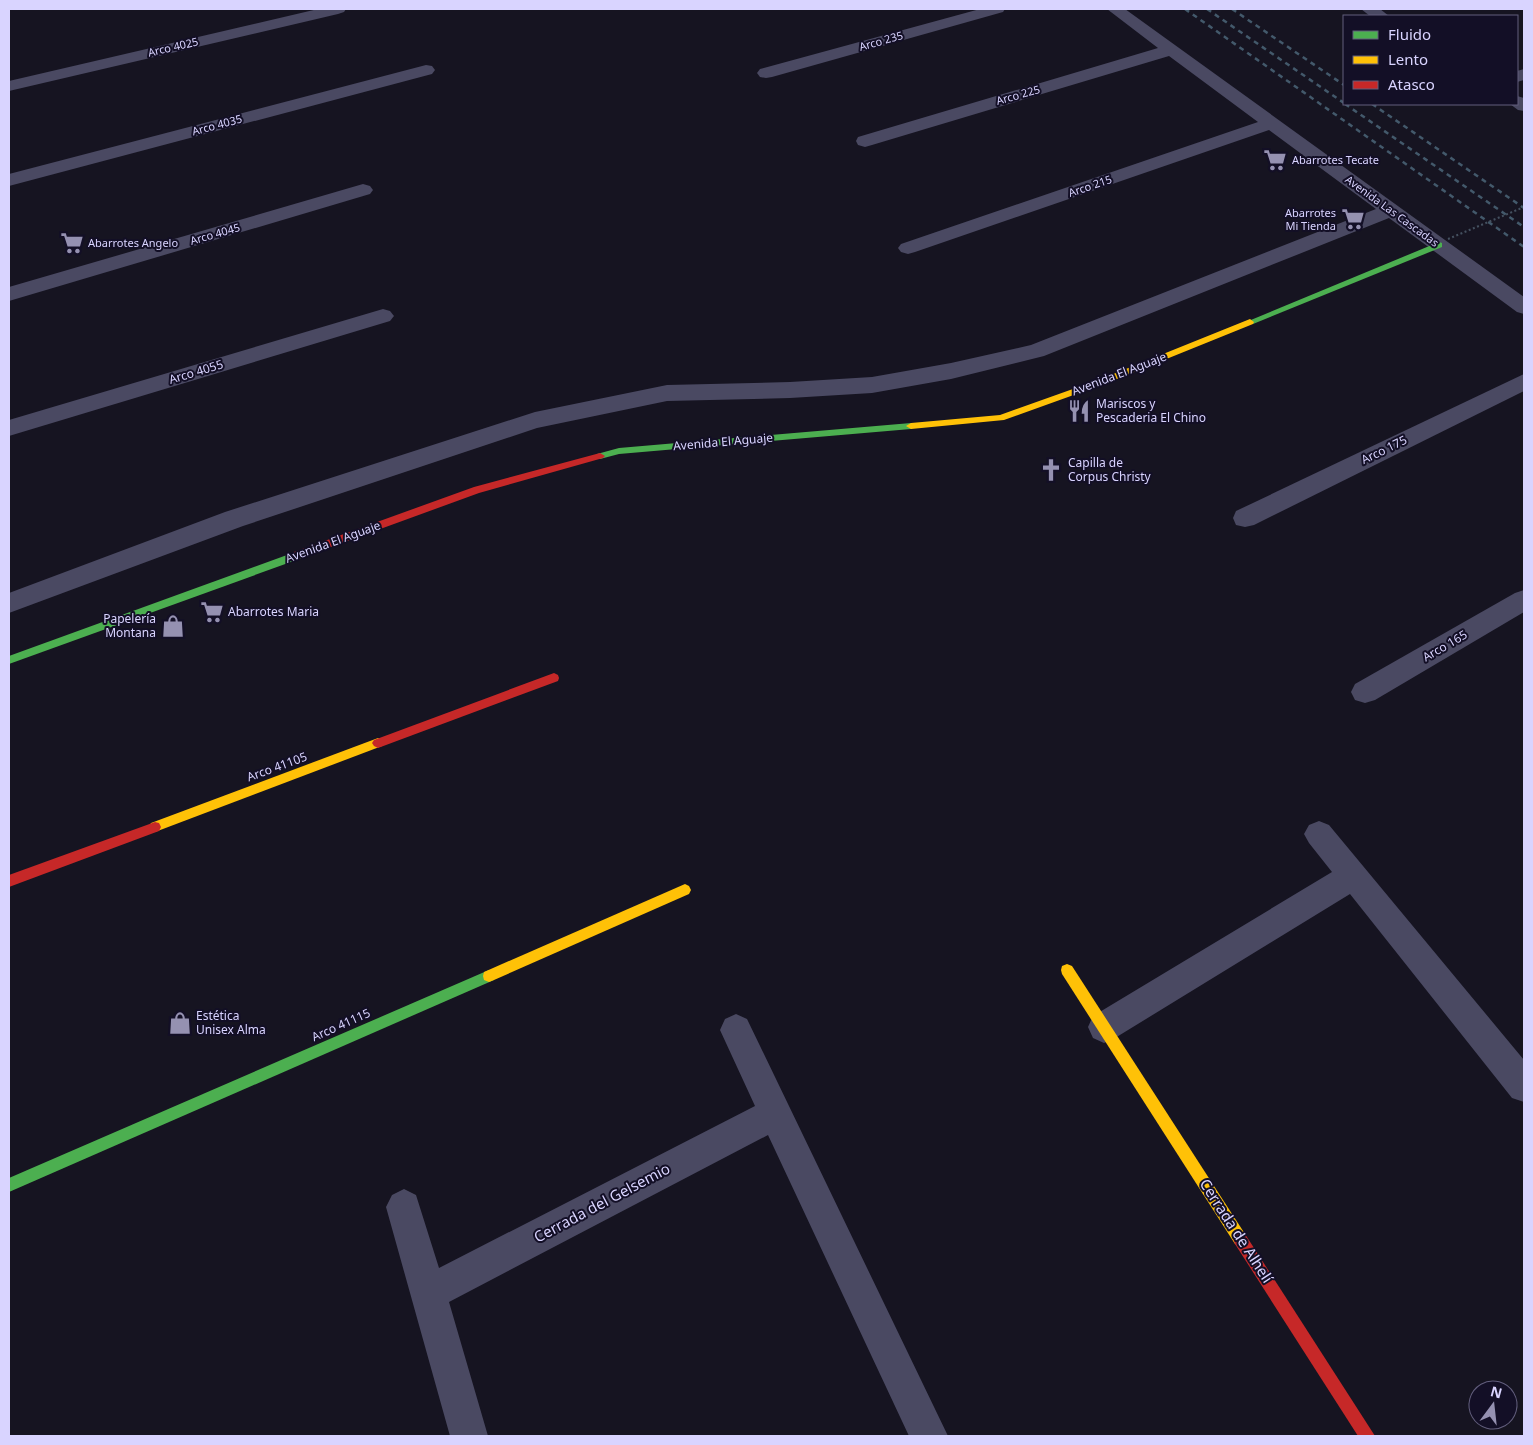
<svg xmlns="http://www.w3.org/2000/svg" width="1533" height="1445" viewBox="0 0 1533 1445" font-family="'Noto Sans',sans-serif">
  <rect width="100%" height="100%" fill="#161421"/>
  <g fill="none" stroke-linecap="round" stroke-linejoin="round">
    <!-- street -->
    <g fill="#4a4962" fill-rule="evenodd">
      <polygon points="318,9 346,9 344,12 338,14 9,91 9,81"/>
      <polygon points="980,9 1005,9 1003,12 772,77 766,78 760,77 757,73 760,69"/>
      <polygon points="1107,9 1125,9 1524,297 1524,314 1517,312 1389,218 1044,356 951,379 872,393 790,398 667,401 537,428 243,526 9,613 9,593 225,512 535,412 667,385 790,382 872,377 951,363 1031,345 1376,209 1269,130 915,252 908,254 901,252 898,248 901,244 1258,122 1169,56 872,145 865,147 858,145 856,141 858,137 1158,48"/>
      <polygon points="1361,9 1380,9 1389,16 1370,16"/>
      <polygon points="426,65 432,66 435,70 432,74 9,186 9,174"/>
      <polygon points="1524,69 1524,80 1517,82 1517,71"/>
      <polygon points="1517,96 1524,98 1524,111 1518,110 1510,104 1517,104"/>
      <polygon points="363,184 370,186 373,190 370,194 9,301 9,287"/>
      <polygon points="383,309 390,311 394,316 390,321 9,436 9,420"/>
      <polygon points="1524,374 1524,391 1254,525 1245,527 1236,525 1233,518 1236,511"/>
      <polygon points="1524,590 1524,612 1375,700 1365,703 1355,700 1351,692 1355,684 1515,593"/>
      <polygon points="1319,821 1329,825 1524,1060 1524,1102 1512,1098 1350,894 1115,1038 1104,1043 1093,1038 1088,1027 1093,1016 1332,872 1309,843 1304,834 1309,825"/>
      <polygon points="736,1014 747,1019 948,1436 909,1436 768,1135 449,1302 488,1436 450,1436 386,1207 392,1195 404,1189 416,1195 439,1268 755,1106 720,1030 725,1019"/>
    </g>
    <!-- fast -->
    <g fill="#4caf50" fill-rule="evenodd">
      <polygon points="1439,242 1442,243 1442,247 1253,324 1247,324 1246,322"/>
      <polygon points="911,423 916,426 911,429 619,454 600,459 595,456 597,454 619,448"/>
      <polygon points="298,551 302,552 303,555 302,558 9,664 9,656"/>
      <polygon points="489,970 494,972 495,976 494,980 9,1192 9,1178"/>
    </g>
    <!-- slow -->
    <g fill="#ffc107" fill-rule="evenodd">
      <polygon points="1250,319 1254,322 1253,324 1107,383 1004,420 911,429 906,426 911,423 1000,415 1101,379"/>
      <polygon points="378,738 382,740 384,743 382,746 155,832 151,831 149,827 151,823"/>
      <polygon points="685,884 689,886 691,890 689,894 494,980 489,982 484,980 483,976 484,972"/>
      <polygon points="1067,964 1072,966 1245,1234 1247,1239 1245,1244 1240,1246 1235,1244 1062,974 1061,970 1062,966"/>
    </g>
    <!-- jam -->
    <g fill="#c62828" fill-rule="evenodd">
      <polygon points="600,453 605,456 603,458 479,493 298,559 293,555 294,552 474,487"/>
      <polygon points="554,673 558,675 559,678 558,681 378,748 374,746 372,743 374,740"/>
      <polygon points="155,822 159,823 161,827 159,831 9,887 9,875"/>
      <polygon points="1240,1232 1245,1234 1375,1436 1358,1436 1235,1244 1233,1239 1235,1234"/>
    </g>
    <!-- rail -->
    <g stroke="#43596b" stroke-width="2.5" stroke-dasharray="5 4.5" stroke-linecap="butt">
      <polyline points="1185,9 1524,247"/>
      <polyline points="1207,9 1344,103"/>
      <polyline points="1232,9 1344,85"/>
      <polyline points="1345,104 1524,227"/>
      <polyline points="1372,104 1524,208"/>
    </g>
    <!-- path-bridge -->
    <polyline stroke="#44505f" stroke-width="2" stroke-dasharray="2 2.5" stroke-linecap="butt" points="1448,239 1524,207"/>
  </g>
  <!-- icons -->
  <defs>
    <symbol id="supermarket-bare" viewBox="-9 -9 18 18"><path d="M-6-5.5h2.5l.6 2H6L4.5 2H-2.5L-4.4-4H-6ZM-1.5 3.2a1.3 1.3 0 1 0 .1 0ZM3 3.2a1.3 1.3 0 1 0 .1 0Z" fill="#9591b1" stroke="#130f26" stroke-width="2.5" paint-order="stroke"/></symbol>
    <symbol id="restaurant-bare" viewBox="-9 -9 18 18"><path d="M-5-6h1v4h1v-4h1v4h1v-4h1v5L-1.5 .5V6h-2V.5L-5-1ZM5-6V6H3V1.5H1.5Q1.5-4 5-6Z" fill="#9591b1" stroke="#130f26" stroke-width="2.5" paint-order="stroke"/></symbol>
    <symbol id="church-bare" viewBox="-9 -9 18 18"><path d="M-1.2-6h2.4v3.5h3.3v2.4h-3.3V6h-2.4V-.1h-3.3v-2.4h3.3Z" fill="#9591b1" stroke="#130f26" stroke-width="2.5" paint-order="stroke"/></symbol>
    <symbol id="shop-bare" viewBox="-9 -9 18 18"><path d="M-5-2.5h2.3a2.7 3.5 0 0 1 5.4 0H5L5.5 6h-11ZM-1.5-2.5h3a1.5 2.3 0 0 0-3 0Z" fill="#9591b1" stroke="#130f26" stroke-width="2.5" paint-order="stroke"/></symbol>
  </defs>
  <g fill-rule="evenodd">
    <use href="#supermarket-bare" x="1259" y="144" width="32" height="32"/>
    <use href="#supermarket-bare" x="1337" y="203" width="32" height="32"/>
    <use href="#supermarket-bare" x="56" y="227" width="32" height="32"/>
    <use href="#restaurant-bare" x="1063" y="395" width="32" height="32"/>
    <use href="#church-bare" x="1035" y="454" width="32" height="32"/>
    <use href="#supermarket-bare" x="196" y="596" width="32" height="32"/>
    <use href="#shop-bare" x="157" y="610" width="32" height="32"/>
    <use href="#shop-bare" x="164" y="1007" width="32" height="32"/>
  </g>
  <g text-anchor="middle" stroke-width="4" stroke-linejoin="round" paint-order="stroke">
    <!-- far-street labels -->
    <g font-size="11" fill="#d9d4ff" stroke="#130f26">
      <text transform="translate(881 41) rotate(-16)" y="4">Arco 235</text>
      <text transform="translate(173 47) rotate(-13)" y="4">Arco 4025</text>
      <text transform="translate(1018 95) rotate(-16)" y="4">Arco 225</text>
      <text transform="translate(217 125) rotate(-15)" y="4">Arco 4035</text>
      <text transform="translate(1090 186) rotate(-19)" y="4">Arco 215</text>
      <text transform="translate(1392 211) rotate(36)" y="4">Avenida Las Cascadas</text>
      <text transform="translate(215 234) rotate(-16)" y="4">Arco 4045</text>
    </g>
    <!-- far-poi labels -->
    <g font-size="11" fill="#d9d4ff" stroke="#130f26" text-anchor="start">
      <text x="1292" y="164">Abarrotes Tecate</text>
      <text x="1336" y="217" text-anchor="end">Abarrotes<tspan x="1336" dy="13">Mi Tienda</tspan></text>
      <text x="88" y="247">Abarrotes Angelo</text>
    </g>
    <!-- street labels -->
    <g font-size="12" fill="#d9d4ff" stroke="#130f26">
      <text transform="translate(196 372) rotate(-17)" y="4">Arco 4055</text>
      <text transform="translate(1119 374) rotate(-21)" y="4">Avenida El Aguaje</text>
      <text transform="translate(723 442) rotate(-5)" y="4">Avenida El Aguaje</text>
      <text transform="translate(1384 450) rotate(-26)" y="4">Arco 175</text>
      <text transform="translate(333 542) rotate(-20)" y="4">Avenida El Aguaje</text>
      <text transform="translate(1445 646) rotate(-30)" y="4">Arco 165</text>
      <text transform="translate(277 767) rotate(-20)" y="4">Arco 41105</text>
      <text transform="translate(341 1025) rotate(-24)" y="4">Arco 41115</text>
    </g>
    <!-- poi labels -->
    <g font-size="12" fill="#d9d4ff" stroke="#130f26" text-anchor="start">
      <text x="1096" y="408">Mariscos y<tspan x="1096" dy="14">Pescaderia El Chino</tspan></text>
      <text x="1068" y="467">Capilla de<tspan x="1068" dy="14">Corpus Christy</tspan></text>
      <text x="228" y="616">Abarrotes Maria</text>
      <text x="156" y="623" text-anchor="end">Papelería<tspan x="156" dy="14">Montana</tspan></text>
      <text x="196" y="1020">Estética<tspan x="196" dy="14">Unisex Alma</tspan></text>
    </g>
    <!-- near-street labels -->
    <g font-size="15" fill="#d9d4ff" stroke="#130f26">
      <text transform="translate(602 1203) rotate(-28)" y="5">Cerrada del Gelsemio</text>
      <text transform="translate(1236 1231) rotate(57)" y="5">Cerrada de Alhelí</text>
    </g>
  </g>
  <!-- border -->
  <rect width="1533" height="1445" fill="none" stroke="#d9d4ff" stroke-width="20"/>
  <!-- legend -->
  <rect x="1343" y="15" width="175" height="90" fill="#130f26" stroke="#625e7d"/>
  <rect x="1353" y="31" width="25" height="8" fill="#4caf50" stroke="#625e7d"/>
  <text x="1388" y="40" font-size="15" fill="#d9d4ff">Fluido</text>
  <rect x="1353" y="56" width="25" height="8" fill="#ffc107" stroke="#625e7d"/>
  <text x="1388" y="65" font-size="15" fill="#d9d4ff">Lento</text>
  <rect x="1353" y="81" width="25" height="8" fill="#c62828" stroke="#625e7d"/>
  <text x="1388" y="90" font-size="15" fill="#d9d4ff">Atasco</text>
  <!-- north arrow -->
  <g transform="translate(1493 1405) rotate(15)"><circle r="24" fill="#130f26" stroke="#625e7d"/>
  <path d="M0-4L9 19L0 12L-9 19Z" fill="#9591b1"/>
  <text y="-8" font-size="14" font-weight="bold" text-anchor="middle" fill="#d9d4ff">N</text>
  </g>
</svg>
